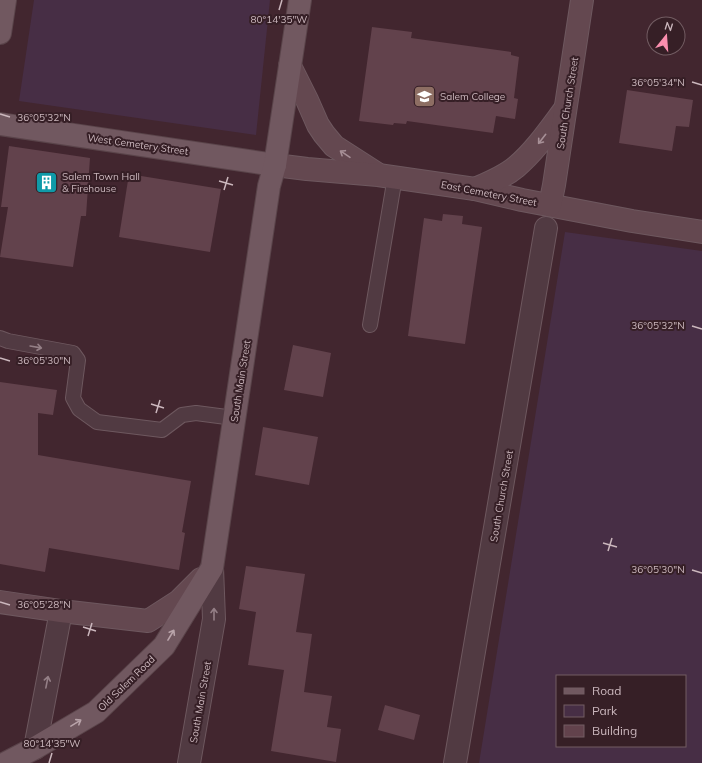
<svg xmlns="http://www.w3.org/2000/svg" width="702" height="763" viewBox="0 0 702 763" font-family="Mulish,sans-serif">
  <rect width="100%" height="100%" fill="#42262f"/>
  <!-- green -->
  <g fill="#472e45" fill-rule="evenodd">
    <polygon points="34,0 270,0 256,135 19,101"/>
    <path d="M565,232L702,251V763H479ZM557,676H685V746H557Z"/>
  </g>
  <!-- building -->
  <g fill="#62424c">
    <polygon points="372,27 412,32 411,38 511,52 511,55 519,57 514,98 518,99 515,119 496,116 493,133 407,121 406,124 394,123 393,125 359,121"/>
    <polygon points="627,90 693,100 689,127 676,126 672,151 619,143"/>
    <polygon points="9,146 90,158 86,216 81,216 73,267 0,257 8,207 1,207"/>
    <polygon points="129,174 221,189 210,252 119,237"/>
    <polygon points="443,214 463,216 462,224 482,227 465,344 408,336 424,218 442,221"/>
    <polygon points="293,345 331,353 323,397 284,390"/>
    <polygon points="0,382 57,390 53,415 38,413 38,455 191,481 182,532 185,533 179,570 49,548 45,572 0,564"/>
    <polygon points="263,427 318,437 309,485 255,475"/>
    <polygon points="246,566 305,574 296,632 312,634 304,692 332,696 327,727 341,729 336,762 271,751 284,670 248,665 256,612 239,609"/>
    <polygon points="385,705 420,715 414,740 378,730"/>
  </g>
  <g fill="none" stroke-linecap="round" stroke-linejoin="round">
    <defs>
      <g id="lane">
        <polyline points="370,325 395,177"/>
        <polyline points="0,338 8,341 73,353 78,360 73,398 79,409 97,422 162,430 182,415 196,413 234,418"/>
      </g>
      <g id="street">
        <polyline points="35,748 61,611"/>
        <polyline points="189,763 214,619 212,568"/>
        <polyline points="455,763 546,228"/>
      </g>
      <g id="secondary">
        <polyline points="290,66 307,100 318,125 324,134 334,146 376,173"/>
        <polyline points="275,165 307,169 378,175 475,189 522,200 632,221 702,232"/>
        <path d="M475,189C489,183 504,177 516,167C535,151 550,129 565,109"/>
        <polyline points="550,205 554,185 582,0"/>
        <polyline points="0,602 61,611 148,621 179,601 201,579"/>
      </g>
      <g id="primary">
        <polyline points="0,33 5,0"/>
        <polyline points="0,124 275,165"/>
        <polyline points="6,763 35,748 96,712 164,646 212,568 269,186 275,165 300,0"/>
      </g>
    </defs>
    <!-- lane casing -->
    <use href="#lane" stroke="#6e585f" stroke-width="16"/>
    <!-- street casing -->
    <use href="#street" stroke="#6e585f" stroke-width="24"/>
    <!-- secondary casing -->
    <use href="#secondary" stroke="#6e585f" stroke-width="24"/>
    <!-- primary casing -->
    <use href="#primary" stroke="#5a444a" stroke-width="24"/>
    <!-- lane -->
    <use href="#lane" stroke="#513a42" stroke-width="14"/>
    <!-- street -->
    <use href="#street" stroke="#513a42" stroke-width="22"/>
    <!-- secondary -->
    <use href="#secondary" stroke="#644850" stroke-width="22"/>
    <!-- primary -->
    <use href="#primary" stroke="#715860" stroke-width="22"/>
  </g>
  <!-- one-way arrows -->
  <defs><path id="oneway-shaft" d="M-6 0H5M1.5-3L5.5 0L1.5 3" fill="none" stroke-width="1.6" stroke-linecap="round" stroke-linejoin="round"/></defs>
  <g stroke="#a79097">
    <use href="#oneway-shaft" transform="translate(542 139) rotate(128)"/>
    <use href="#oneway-shaft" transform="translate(345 154) rotate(-146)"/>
  </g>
  <g stroke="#947f86">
    <use href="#oneway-shaft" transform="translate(36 347) rotate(10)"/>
    <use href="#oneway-shaft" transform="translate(214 614) rotate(-90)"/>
    <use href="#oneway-shaft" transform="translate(47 682) rotate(-79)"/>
  </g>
  <g stroke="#b9a4aa">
    <use href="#oneway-shaft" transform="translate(171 635) rotate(-59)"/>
    <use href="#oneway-shaft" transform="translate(76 723) rotate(-31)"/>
  </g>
  <!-- ticks -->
  <path fill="none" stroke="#cbb7bd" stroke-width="1.5" d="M279,10L282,0M692,82L702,85M0,114L10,117M219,181L233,185M224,190L228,177M692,326L702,329M0,358L10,361M151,404L164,408M156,413L160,400M603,543L617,547M608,551L612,538M692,570L702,573M0,602L10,605M83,627L96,631M88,636L92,623M49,763L52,753"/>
  <!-- icons -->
  <defs>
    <symbol id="university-square" viewBox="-11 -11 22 22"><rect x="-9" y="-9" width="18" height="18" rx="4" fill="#8d6e63" stroke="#361f26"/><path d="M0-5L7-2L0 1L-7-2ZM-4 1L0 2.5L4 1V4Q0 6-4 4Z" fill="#fff"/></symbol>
    <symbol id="building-square" viewBox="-11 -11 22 22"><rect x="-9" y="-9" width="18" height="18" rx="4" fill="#0f9aa8" stroke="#361f26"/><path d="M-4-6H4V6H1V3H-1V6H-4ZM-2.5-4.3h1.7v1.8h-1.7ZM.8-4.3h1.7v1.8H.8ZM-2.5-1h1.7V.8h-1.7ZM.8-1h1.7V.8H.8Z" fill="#fff"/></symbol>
  </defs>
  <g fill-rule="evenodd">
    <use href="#university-square" x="412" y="84" width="25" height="25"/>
    <use href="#building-square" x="34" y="170" width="25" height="25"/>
  </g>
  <g text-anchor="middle" stroke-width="4" stroke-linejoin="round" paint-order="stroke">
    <!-- poi labels -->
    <g font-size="10" fill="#cbb7bd" stroke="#361f26" text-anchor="start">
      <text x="440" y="100">Salem College</text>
      <text x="62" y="180">Salem Town Hall<tspan x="62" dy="12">&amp; Firehouse</tspan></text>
    </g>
    <!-- street labels -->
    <g font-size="10" fill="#cbb7bd" stroke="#361f26">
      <text transform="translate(567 103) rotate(-81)" y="4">South Church Street</text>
      <text transform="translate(138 144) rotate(8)" y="4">West Cemetery Street</text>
      <text transform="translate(489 193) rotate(11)" y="4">East Cemetery Street</text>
      <text transform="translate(240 381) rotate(-81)" y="4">South Main Street</text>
      <text transform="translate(501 496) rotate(-80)" y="4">South Church Street</text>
      <text transform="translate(126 683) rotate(-44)" y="4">Old Salem Road</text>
      <text transform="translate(200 702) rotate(-80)" y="4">South Main Street</text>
    </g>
  </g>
  <g font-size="10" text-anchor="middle" fill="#cbb7bd" stroke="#361f26" stroke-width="4" stroke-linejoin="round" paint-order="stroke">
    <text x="279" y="23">80°14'35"W</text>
    <text x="658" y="86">36°05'34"N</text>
    <text x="44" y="121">36°05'32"N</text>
    <text x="658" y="329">36°05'32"N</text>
    <text x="44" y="364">36°05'30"N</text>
    <text x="658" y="573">36°05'30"N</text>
    <text x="44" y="608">36°05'28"N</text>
    <text x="52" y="747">80°14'35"W</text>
  </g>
  <!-- legend -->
  <rect x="556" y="675" width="130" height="72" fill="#361f26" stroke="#725c62"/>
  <rect x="564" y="688" width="20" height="6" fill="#715860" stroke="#725c62"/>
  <text x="592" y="695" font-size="12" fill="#cbb7bd">Road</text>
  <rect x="564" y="705" width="20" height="12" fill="#472e45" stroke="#725c62"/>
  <text x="592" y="715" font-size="12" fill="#cbb7bd">Park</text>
  <rect x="564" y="725" width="20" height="12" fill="#62424c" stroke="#725c62"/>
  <text x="592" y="735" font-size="12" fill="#cbb7bd">Building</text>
  <!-- north arrow -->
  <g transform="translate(666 36) rotate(17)"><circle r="19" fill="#361f26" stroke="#725c62"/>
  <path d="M0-3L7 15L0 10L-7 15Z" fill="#fa8eae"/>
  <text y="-6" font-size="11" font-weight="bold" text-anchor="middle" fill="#cbb7bd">N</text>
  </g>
</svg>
